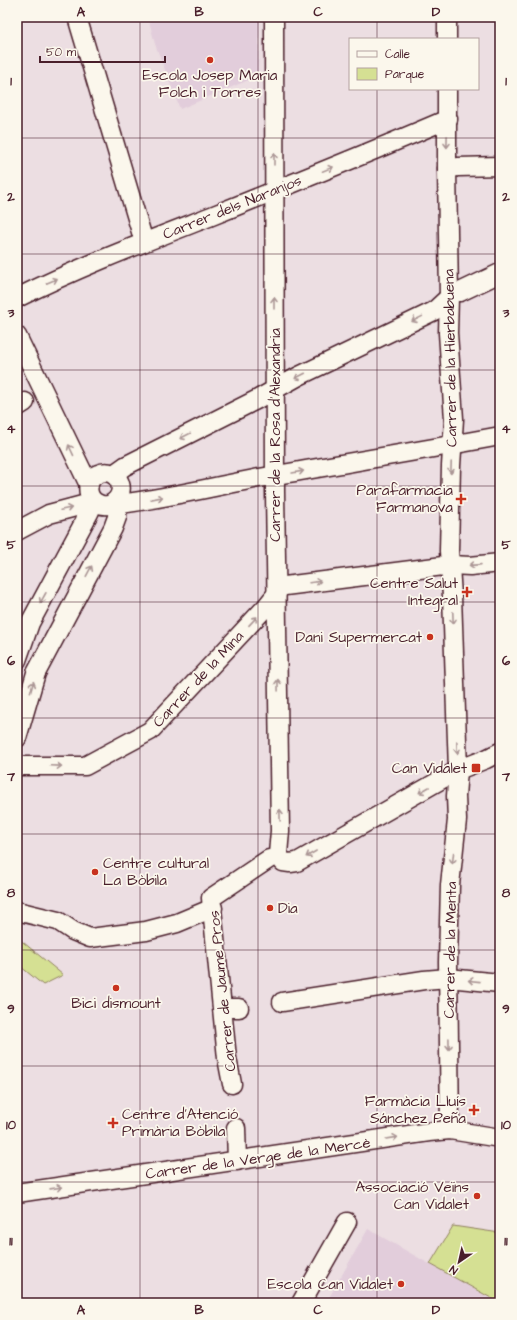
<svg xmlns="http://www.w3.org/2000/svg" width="517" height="1320" viewBox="0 0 517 1320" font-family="'Architects Daughter',sans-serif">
  <rect width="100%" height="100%" fill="#ecdee2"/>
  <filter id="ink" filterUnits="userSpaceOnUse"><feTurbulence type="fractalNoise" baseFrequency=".025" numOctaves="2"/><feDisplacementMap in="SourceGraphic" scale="8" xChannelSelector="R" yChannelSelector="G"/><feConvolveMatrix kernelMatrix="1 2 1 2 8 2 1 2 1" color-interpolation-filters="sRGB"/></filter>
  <g filter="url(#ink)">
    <!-- built -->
    <g fill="#e2cddb">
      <polygon points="148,17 260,17 258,76 180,109 155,44"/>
      <polygon points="368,1229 498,1303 326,1303"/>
    </g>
    <!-- green -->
    <g fill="#d5e093" stroke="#90805f">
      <polygon points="18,938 63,975 43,985 20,966"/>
      <polygon points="453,1226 500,1233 500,1303 430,1264"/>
    </g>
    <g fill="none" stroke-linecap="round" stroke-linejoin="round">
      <defs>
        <g id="street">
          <polyline points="77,17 144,242"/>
          <polyline points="274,17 275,492 280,831 278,854 283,862 290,863 297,862 458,770 486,759 500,752"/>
          <polyline points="447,17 447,39"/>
          <polyline points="447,89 447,169 449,297 448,333 454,419 451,466 449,551 452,596 458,770 456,796 457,820 450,885 448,962 450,1130"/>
          <polyline points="447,169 458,167 500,166"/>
          <polyline points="460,292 500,273"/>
          <path d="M17,298C79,267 145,242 209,217C289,185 369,153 448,119"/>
          <polyline points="17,336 89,485"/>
          <polyline points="17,407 25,402"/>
          <polyline points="115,476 118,471 125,466 256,400 299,376 434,311 449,297"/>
          <path d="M109,505C131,495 119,465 98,474C85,479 85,499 99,504C105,507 113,504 120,504C167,498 213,487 259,478C339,464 420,451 500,436"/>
          <polyline points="17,531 49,514 94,502"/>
          <polyline points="277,587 451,565 470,566 500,563"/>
          <polyline points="17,660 30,623 89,513 94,502"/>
          <polyline points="17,738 36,673 113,528 117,517 118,498"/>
          <polyline points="17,766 85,766 150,731 265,608 277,593"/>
          <polyline points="17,911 58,921 73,931 90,938 146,931 177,923 213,908"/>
          <polyline points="282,1002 424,980 448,978 500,983"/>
          <polyline points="223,1008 239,1008"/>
          <polyline points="232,1084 227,1058 211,898 269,859"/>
          <polyline points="236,1128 237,1161"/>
          <polyline points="17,1193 429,1132 450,1130 500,1138"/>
          <polyline points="301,1303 347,1222"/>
        </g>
      </defs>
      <!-- street casing -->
      <use href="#street" stroke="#4a1f2b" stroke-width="21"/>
      <!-- street -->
      <use href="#street" stroke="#fbf7ec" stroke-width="18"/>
    </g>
    <!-- one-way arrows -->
    <defs><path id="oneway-shaft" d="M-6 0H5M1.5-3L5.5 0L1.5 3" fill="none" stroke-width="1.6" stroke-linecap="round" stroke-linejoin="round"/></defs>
    <g stroke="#ab9695">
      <use href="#oneway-shaft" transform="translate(447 142) rotate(91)"/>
      <use href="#oneway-shaft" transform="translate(274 159) rotate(-90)"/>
      <use href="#oneway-shaft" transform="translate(328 169) rotate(-22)"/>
      <use href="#oneway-shaft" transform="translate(52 281) rotate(-23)"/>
      <use href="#oneway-shaft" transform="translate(274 303) rotate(-90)"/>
      <use href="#oneway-shaft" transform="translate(417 319) rotate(154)"/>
      <use href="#oneway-shaft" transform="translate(300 376) rotate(153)"/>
      <use href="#oneway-shaft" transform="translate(185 436) rotate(153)"/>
      <use href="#oneway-shaft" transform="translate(71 450) rotate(-115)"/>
      <use href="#oneway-shaft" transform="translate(451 468) rotate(92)"/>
      <use href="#oneway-shaft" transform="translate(298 472) rotate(-10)"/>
      <use href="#oneway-shaft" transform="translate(157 498) rotate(-11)"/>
      <use href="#oneway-shaft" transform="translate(66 509) rotate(-12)"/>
      <use href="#oneway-shaft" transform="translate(475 565) rotate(176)"/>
      <use href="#oneway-shaft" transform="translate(89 571) rotate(-62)"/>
      <use href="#oneway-shaft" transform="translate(315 582) rotate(-7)"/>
      <use href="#oneway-shaft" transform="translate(43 598) rotate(119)"/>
      <use href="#oneway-shaft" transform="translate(453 618) rotate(88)"/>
      <use href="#oneway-shaft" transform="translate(253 621) rotate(-47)"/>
      <use href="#oneway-shaft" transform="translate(278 685) rotate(-91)"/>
      <use href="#oneway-shaft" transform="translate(32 687) rotate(-74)"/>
      <use href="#oneway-shaft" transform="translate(457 748) rotate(88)"/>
      <use href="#oneway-shaft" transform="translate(56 766) rotate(2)"/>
      <use href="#oneway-shaft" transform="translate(424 790) rotate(150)"/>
      <use href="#oneway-shaft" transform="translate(280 815) rotate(-91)"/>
      <use href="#oneway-shaft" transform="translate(311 854) rotate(150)"/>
      <use href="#oneway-shaft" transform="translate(453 858) rotate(96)"/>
      <use href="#oneway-shaft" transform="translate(474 981) rotate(-174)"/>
      <use href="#oneway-shaft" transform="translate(449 1044) rotate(89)"/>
      <use href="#oneway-shaft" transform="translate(392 1138) rotate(-9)"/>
      <use href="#oneway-shaft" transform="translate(56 1188) rotate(-8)"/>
    </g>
  </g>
  <!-- grid -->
  <path fill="none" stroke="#4a1f2b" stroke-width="1" stroke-opacity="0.55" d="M140,17V1303M258,17V1303M377,17V39M377,89V1303M17,138H500M17,254H500M17,370H500M17,486H500M17,602H500M17,718H500M17,834H500M17,950H500M17,1066H500M17,1182H500"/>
  <!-- markers -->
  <g fill="#c8321e" stroke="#fbf7ec" stroke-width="1.5">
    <circle cx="210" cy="60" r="4"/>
    <path d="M459 493h4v4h4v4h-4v4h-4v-4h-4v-4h4z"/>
    <path d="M465 586h4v4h4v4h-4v4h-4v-4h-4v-4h4z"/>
    <circle cx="430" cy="637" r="4"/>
    <rect x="471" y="763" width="10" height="10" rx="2"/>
    <circle cx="95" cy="872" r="4"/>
    <circle cx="270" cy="908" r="4"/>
    <circle cx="116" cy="988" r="4"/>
    <path d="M472 1104h4v4h4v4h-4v4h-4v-4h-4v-4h4z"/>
    <path d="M111 1117h4v4h4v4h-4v4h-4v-4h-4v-4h4z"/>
    <circle cx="477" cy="1196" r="4"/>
    <circle cx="401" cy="1284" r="4"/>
  </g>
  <g text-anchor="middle" stroke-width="3.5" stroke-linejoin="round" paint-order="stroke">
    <!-- poi labels -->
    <g font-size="15" fill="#4a1f2b" stroke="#fbf7ec" text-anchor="end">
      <text x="210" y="80" text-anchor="middle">Escola Josep Maria<tspan x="210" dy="17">Folch i Torres</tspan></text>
      <text x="453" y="495">Parafarmacia<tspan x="453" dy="17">Farmanova</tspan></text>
      <text x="458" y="588">Centre Salut<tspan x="458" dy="17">Integral</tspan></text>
      <text x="422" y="642">Dani Supermercat</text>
      <text x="467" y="773">Can Vidalet</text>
      <text x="103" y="868" text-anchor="start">Centre cultural<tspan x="103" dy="17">La Bòbila</tspan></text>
      <text x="278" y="913" text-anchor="start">Dia</text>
      <text x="116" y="1008" text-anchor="middle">Bici dismount</text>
      <text x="466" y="1106">Farmàcia Lluís<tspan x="466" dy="17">Sánchez Peña</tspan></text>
      <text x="122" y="1119" text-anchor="start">Centre d'Atenció<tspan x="122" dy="17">Primària Bòbila</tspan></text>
      <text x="469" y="1192">Associació Veïns<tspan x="469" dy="17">Can Vidalet</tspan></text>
      <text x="393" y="1289">Escola Can Vidalet</text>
    </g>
    <!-- street labels -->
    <g font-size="15" fill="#4a1f2b" stroke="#fbf7ec">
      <text transform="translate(232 207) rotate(-22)" y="5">Carrer dels Naranjos</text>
      <text transform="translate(450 358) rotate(-91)" y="5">Carrer de la Hierbabuena</text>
      <text transform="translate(275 435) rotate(-90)" y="5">Carrer de la Rosa d'Alexandria</text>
      <text transform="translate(198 679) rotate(-47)" y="5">Carrer de la Mina</text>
      <text transform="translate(450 950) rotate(-89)" y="5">Carrer de la Menta</text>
      <text transform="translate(222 991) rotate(-96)" y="5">Carrer de Jaume Pros</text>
      <text transform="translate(258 1158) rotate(-8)" y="5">Carrer de la Verge de la Mercè</text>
    </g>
  </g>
  <!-- margin -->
  <rect width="517" height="1320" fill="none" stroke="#fbf7ec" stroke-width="44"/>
  <!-- legend -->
  <rect x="349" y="38" width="130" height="52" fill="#fbf7ec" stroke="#b4a19f"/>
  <rect x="357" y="51" width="20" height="6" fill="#fbf7ec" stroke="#b4a19f"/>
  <text x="385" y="58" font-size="12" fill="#4a1f2b">Calle</text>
  <rect x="357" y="68" width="20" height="12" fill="#d5e093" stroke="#b4a19f"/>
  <text x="385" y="78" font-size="12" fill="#4a1f2b">Parque</text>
  <!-- north arrow -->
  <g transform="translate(459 1262) rotate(214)" stroke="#fbf7ec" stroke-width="3" paint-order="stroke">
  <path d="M0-3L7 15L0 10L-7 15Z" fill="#4a1f2b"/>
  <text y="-6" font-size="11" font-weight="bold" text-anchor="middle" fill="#4a1f2b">N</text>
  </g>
  <!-- scale -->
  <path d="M40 56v6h125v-6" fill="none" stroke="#4a1f2b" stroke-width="2"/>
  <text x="46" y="56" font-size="12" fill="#4a1f2b" stroke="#fbf7ec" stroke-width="3" paint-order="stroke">50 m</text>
  <rect x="22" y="22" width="473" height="1276" fill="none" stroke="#4a1f2b" stroke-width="1.5"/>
  <g font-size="13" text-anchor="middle" font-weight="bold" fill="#4a1f2b">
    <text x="81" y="16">A</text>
    <text x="199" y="16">B</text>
    <text x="318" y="16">C</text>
    <text x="436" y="16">D</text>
    <text x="11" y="85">1</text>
    <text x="506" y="85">1</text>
    <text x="11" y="201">2</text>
    <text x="506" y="201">2</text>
    <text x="11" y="317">3</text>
    <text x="506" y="317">3</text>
    <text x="11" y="433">4</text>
    <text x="506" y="433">4</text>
    <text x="11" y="549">5</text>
    <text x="506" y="549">5</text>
    <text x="11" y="665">6</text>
    <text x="506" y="665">6</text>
    <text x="11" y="781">7</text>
    <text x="506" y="781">7</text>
    <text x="11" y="897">8</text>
    <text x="506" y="897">8</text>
    <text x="11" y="1013">9</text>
    <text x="506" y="1013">9</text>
    <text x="11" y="1129">10</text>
    <text x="506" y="1129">10</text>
    <text x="11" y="1245">11</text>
    <text x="506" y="1245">11</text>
    <text x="81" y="1314">A</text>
    <text x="199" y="1314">B</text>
    <text x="318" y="1314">C</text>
    <text x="436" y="1314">D</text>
  </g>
</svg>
